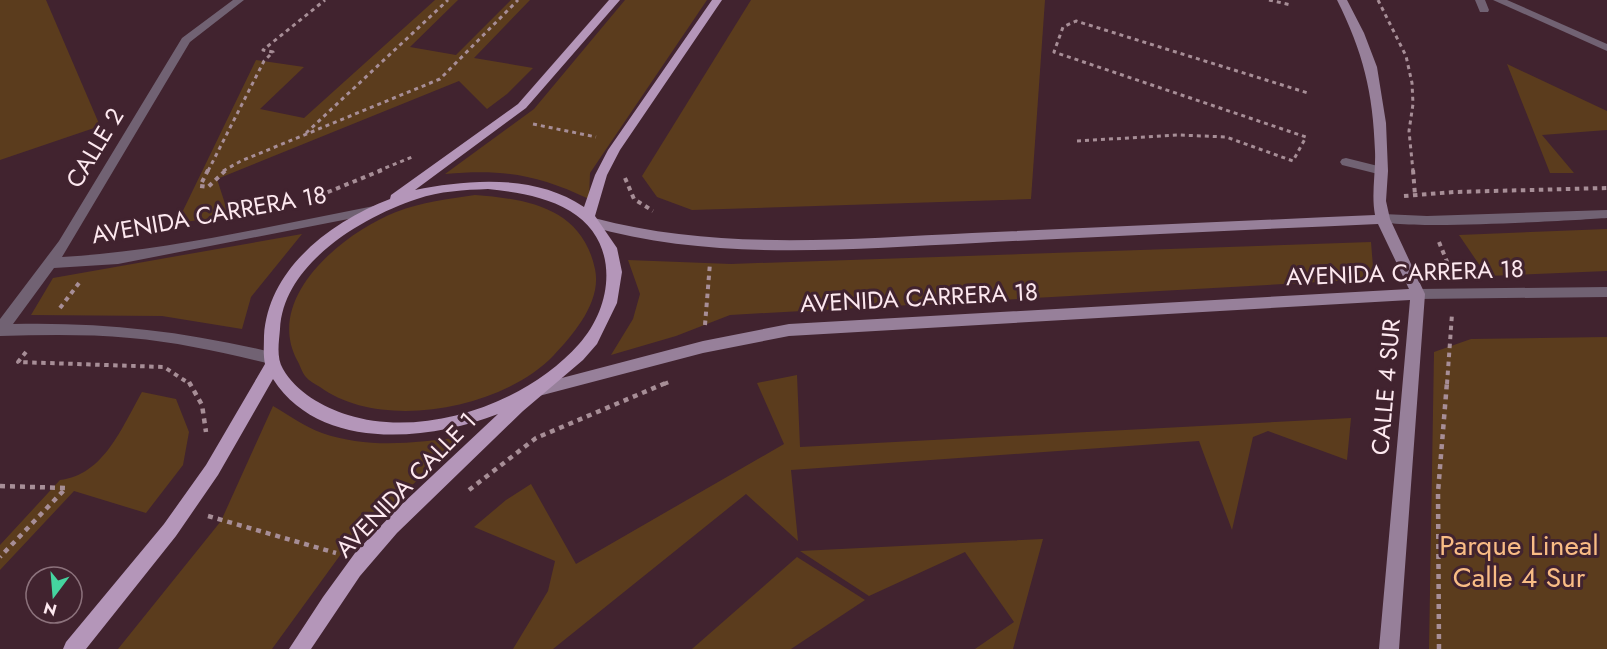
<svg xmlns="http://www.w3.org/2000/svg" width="1607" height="649" viewBox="0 0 1607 649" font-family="Jost,sans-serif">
  <rect width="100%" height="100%" fill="#41232f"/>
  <!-- green -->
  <g fill="#5b3c1d">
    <polygon points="0,0 46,0 100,126 0,160"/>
    <polygon points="435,0 458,0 410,47 456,55 511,0 530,0 474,58 533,68 507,94 487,109 459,81 217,179 229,216 177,223 256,60 304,67 260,109 304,118"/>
    <path d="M625,0H707L590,173L589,199C536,174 502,169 445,174L534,109Z"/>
    <polygon points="751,0 1045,0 1031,199 692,210 657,197 642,176"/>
    <polygon points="1507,64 1607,111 1607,130 1542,135 1574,173 1550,173"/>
    <path d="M475,195C528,199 582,208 595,269C602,301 574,334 554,355C503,409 381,432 320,387C315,384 309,381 305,376C302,372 300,365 297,360C264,297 343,233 396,212C422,202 448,199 475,195Z"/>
    <polygon points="1607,229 1607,271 1487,276 1459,235"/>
    <polygon points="302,234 251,297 242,329 162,316 31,315 53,278"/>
    <polygon points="1371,242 1374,279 730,315 676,336 611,355 633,319 640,294 628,260 731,264"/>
    <polygon points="1607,337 1607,649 1429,649 1434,352 1471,339"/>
    <polygon points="797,375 800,447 1351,418 1347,460 1268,431 1253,437 1232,530 1199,441 791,470 798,541 746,494 553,649 513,649 548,591 555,561 474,527 506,500 531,484 576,564 784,444 757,383"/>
    <path d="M142,392L176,399L189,432L183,465L146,513L74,491L0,570V545L60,480C104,475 122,427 142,392Z"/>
    <path d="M273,406C289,415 305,427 322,433C368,449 414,443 462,437L341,554L272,649H118L221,521Z"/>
    <polygon points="1043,539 1013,649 975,649 1014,622 965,552 869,596 800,551"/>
    <polygon points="797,557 865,600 791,649 692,649"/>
  </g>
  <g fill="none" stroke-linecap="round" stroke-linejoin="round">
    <!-- path-far2 -->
    <g stroke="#a78e97" stroke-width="3" stroke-dasharray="4 4" stroke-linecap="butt">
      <polyline points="1269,0 1291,5"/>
      <polyline points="1378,0 1406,56 1412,83 1413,104 1409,131 1413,171"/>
      <polyline points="533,124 596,137"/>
      <polyline points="306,133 448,0"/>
      <polyline points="1077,141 1178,135 1226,137 1293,161 1306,137 1054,52 1063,27 1076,21 1308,93"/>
      <polyline points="208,171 264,61 273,52 263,50 325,0"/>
      <polyline points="223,171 241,161 440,79 518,0"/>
      <polyline points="378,171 412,157"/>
    </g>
    <!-- path-far1 -->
    <g stroke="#a78e97" stroke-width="4" stroke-dasharray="4.5 4.5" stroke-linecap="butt">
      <polyline points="208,170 200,186 208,187 226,170"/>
      <polyline points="1413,170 1415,195"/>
      <polyline points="625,178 634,199 653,211"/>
      <polyline points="1404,196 1454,192 1607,188"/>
      <polyline points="311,199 382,170"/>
      <polyline points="1439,242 1452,274"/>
      <polyline points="60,308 79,283"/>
      <polyline points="705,325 710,263"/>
      <polyline points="26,352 18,362 164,367 190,384"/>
      <polyline points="664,384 669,382"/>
      <polyline points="1447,384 1452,314"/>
    </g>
    <!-- path -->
    <g stroke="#a78e97" stroke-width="4.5" stroke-dasharray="5 5" stroke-linecap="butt">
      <polyline points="189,382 202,405 206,432"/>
      <polyline points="0,486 66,488 0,557"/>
      <polyline points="469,490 536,438 668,382"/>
      <polyline points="208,516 336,553"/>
      <polyline points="1439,649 1438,492 1447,382"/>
    </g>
    <!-- lane -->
    <g fill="#716273" fill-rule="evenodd">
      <polygon points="1475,0 1485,0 1489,10 1488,12 1480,12"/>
      <polygon points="1346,158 1386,168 1388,171 1382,175 1342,165 1340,162 1342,159"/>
    </g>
    <!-- street -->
    <g fill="#716273" fill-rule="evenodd">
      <path d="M233,0H244L190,42L62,257C167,251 270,226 374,206L381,210L379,213L118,264L54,268L13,324C104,322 182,331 271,352L276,354L279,358L276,362L271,364C224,353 178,342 130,338C87,334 43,335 0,336V319L59,241L182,38Z"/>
      <polygon points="1493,0 1507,0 1607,44 1607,51"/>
      <path d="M1607,210V218C1577,220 1387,232 1376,219L1383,214L1427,216Z"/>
      <polygon points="1607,287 1607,297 1418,299 1411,294 1418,289"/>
    </g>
    <!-- secondary -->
    <path fill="#97809a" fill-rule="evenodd" d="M1337,0H1347L1364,33L1377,67L1386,123L1388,171L1386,201L1390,219L1425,294L1399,649H1379L1410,300L789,336L703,353L535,397L529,396L527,391L529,386L535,385L703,341L789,324L1409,289L1378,224C1244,230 1110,236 976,243C847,249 715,262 589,226L587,223L594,218C719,251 845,239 972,233C1107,227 1241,221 1375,215C1371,194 1376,172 1375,151C1373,92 1363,52 1337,0Z"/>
    <!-- primary -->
    <path fill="#b496b9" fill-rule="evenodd" d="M609,0H620L526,108L415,190C469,179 536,174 584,207L595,175L608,150L712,0H722L620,150L607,175L595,216L617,248L622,272L617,303L597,344L583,360L523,411L397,533L360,576L311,649H289L323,597L355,553L400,506L498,414C428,441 320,452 273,379L218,475L176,536L86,649H63L66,642L164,524L206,465L265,364C263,354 264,345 264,336C268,268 332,221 390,199L391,195L518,104ZM488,189C516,192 545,196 570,211C620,241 614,305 579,344C527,403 424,439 348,415C323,407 296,392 283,369C276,357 279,342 280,329C283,264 362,217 417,199C440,191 464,190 488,189Z"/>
  </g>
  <g text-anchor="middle" stroke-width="6" stroke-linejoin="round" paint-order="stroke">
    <!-- street labels -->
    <g font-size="24" fill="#fde8ef" stroke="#41232f">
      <text transform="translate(95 148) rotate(-59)" y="8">CALLE 2</text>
      <text transform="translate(209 215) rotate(-10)" y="8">AVENIDA CARRERA 18</text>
      <text transform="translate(1405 273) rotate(-2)" y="8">AVENIDA CARRERA 18</text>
      <text transform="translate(919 298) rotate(-3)" y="8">AVENIDA CARRERA 18</text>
      <text transform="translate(1386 387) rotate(-85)" y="8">CALLE 4 SUR</text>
      <text transform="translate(406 485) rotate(-46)" y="8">AVENIDA CALLE 1</text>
    </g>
    <!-- near-park labels -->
    <g font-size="28" fill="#f9bc85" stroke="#41232f">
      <text x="1519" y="555">Parque Lineal<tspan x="1519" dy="32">Calle 4 Sur</tspan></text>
    </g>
  </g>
  <!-- north arrow -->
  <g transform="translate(54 595) rotate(196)"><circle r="28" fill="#41232f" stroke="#8c727c" stroke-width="1.5"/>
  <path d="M0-4.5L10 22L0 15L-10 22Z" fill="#45d49f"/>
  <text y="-9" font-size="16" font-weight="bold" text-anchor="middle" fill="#fde8ef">N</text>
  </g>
</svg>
